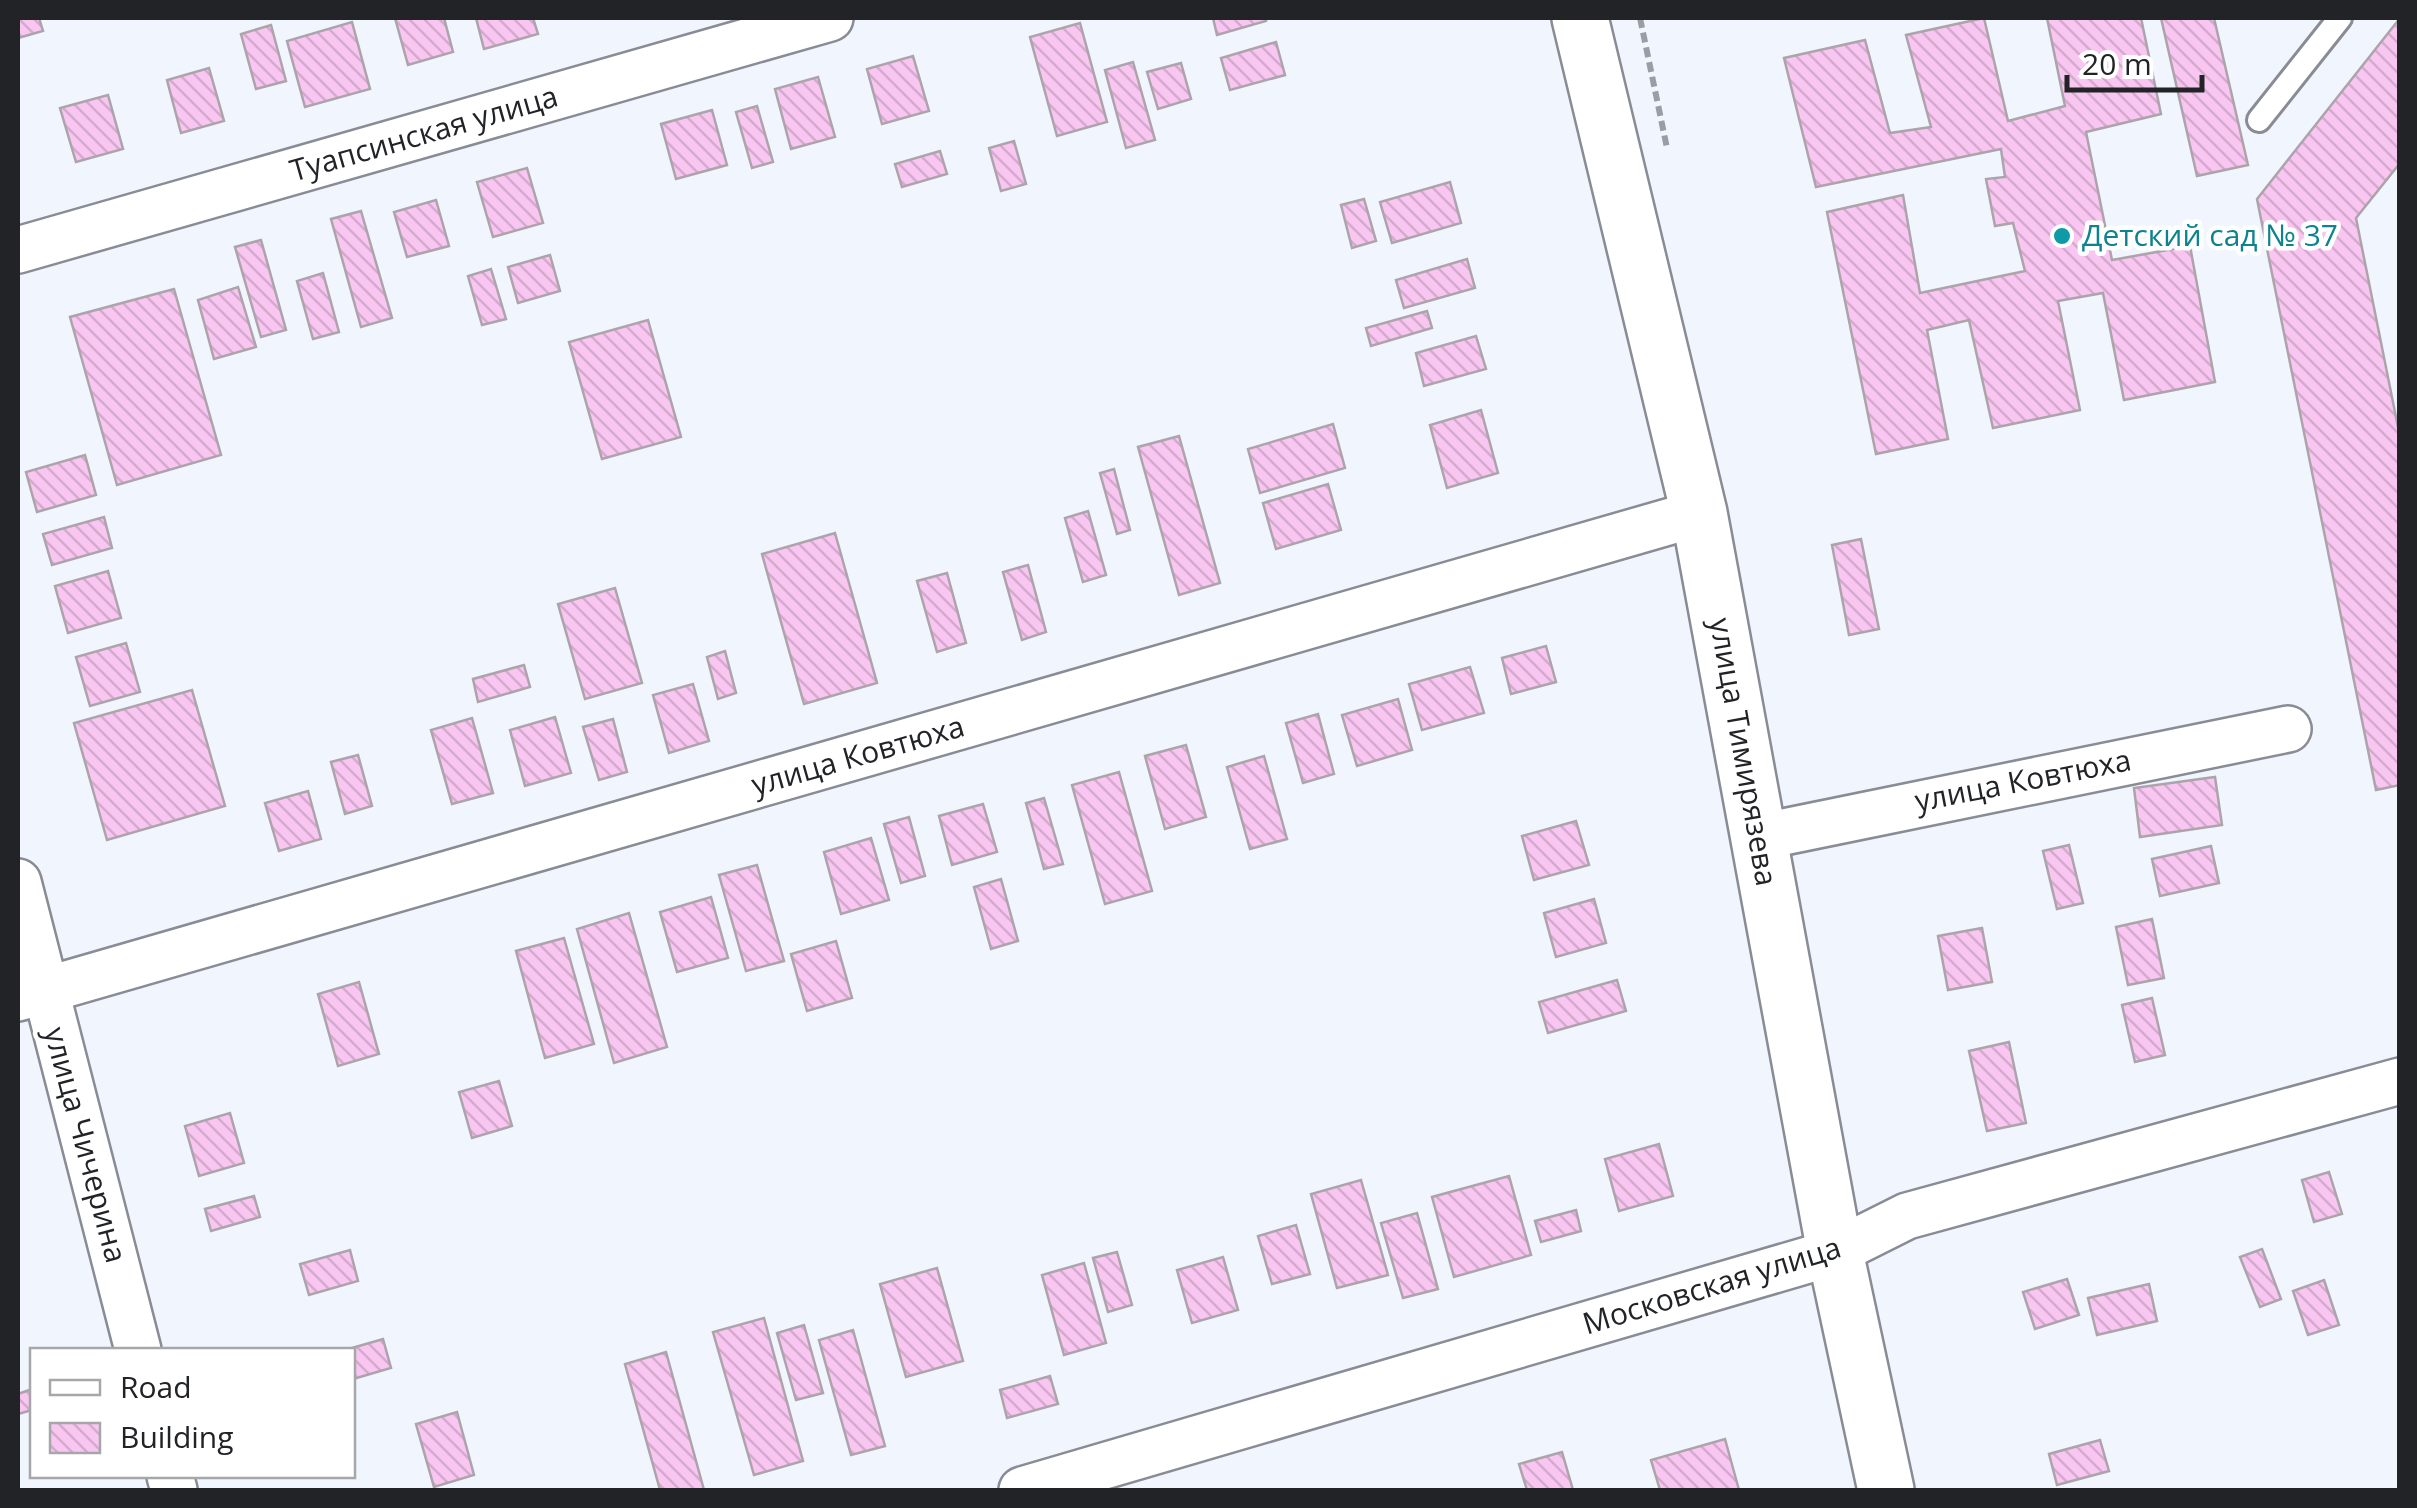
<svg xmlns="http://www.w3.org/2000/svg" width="2417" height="1508" viewBox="0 0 2417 1508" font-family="'Open Sans',sans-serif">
  <defs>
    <pattern id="building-back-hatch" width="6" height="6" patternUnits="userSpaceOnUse" patternTransform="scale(2.5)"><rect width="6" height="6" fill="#f8c6f0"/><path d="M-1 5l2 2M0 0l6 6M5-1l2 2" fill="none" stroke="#d4aace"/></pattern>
  </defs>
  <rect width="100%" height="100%" fill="#f1f5fe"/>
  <!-- building -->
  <g fill="url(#building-back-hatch)" stroke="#aca4aa" stroke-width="2.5">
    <polygon points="18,18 39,18 43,31 18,38"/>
    <polygon points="395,18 444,18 453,52 408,65"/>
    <polygon points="476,18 533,18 538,34 484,49"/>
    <polygon points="1213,18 1265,18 1266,21 1217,35"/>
    <polygon points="1984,18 2008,121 2065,106 2047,18 2141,18 2161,114 2086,132 2112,260 2190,246 2215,382 2124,400 2103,293 2058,301 2080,410 1993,428 1969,320 1927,330 1948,439 1876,454 1827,212 1903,195 1920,293 2025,271 2013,223 1995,226 1986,179 2005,177 2001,149 1816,187 1784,58 1865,40 1890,133 1931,127 1906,35"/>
    <polygon points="2161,18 2214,18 2248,165 2197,176"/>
    <polygon points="2400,18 2400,163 2356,218 2400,437 2400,785 2376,790 2257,199"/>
    <polygon points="352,22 370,89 305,107 287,41"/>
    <polygon points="1080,23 1107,122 1057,136 1030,37"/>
    <polygon points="271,25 286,81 256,89 241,34"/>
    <polygon points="1276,42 1285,75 1230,90 1221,58"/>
    <polygon points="913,56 929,111 882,124 867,69"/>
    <polygon points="1133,62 1155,140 1126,148 1105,70"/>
    <polygon points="1181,63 1191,99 1158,109 1147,72"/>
    <polygon points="209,68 224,121 181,133 167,80"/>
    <polygon points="818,77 835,137 791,149 775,89"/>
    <polygon points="108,95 123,149 76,162 60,108"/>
    <polygon points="757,106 773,162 752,168 736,112"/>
    <polygon points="712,110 727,165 676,179 661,124"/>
    <polygon points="1014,141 1026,184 1001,191 989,148"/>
    <polygon points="940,151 947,174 902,187 895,164"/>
    <polygon points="527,168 543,223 493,237 477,182"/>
    <polygon points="1450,182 1461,223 1392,243 1380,202"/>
    <polygon points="1364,199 1376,241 1352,248 1341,205"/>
    <polygon points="436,200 449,246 407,257 394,212"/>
    <polygon points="361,211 392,318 361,327 331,219"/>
    <polygon points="261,240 286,330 261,337 235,247"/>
    <polygon points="550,255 560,291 518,303 508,267"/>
    <polygon points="1467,259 1475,288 1404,308 1396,280"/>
    <polygon points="491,269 506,319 482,325 468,276"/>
    <polygon points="323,273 339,332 313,339 297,281"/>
    <polygon points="238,287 256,347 214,359 198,300"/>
    <polygon points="174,289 221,455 117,485 70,317"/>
    <polygon points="1427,311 1432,328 1371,346 1366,328"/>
    <polygon points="648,320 681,437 602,459 569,342"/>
    <polygon points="1476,336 1486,369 1424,386 1416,353"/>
    <polygon points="1481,410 1498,473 1447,488 1430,425"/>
    <polygon points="1333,424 1345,468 1260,493 1248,449"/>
    <polygon points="1179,436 1220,583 1179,595 1138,447"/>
    <polygon points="85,455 96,495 37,512 26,472"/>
    <polygon points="1114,469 1130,530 1117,534 1100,473"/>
    <polygon points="1328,484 1341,530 1276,549 1263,503"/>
    <polygon points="1088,511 1106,575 1083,582 1065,518"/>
    <polygon points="104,517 112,548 52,565 43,534"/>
    <polygon points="835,533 877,683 804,704 762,554"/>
    <polygon points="1861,539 1879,629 1849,635 1832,545"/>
    <polygon points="1028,565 1046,632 1022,640 1003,572"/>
    <polygon points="108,571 121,618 68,633 55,586"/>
    <polygon points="947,573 966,643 937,652 917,581"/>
    <polygon points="615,588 642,683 585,699 558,604"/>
    <polygon points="126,643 140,692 90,706 76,657"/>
    <polygon points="1546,646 1556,682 1511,694 1502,658"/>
    <polygon points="725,651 736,693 718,699 707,657"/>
    <polygon points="524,665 530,687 478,702 473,679"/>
    <polygon points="1470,667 1484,713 1422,730 1409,684"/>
    <polygon points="693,684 709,741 669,753 653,695"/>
    <polygon points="192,690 225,806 107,840 74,723"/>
    <polygon points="1398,699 1412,750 1357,766 1342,715"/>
    <polygon points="1318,714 1334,774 1303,783 1286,723"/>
    <polygon points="555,717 571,773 525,786 510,730"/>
    <polygon points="472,718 493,793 452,804 431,730"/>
    <polygon points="613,719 627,772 599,780 583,727"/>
    <polygon points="1186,745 1206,817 1165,829 1145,756"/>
    <polygon points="358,755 372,806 345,814 331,762"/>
    <polygon points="1264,756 1287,839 1250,849 1227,767"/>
    <polygon points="1119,772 1152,891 1105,904 1072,785"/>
    <polygon points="2215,777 2222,825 2140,837 2134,788"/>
    <polygon points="308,791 321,839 279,851 265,803"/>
    <polygon points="1044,798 1063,864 1044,869 1026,803"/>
    <polygon points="983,804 997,852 952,865 939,816"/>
    <polygon points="909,817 925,876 901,883 884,824"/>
    <polygon points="1576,821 1589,865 1534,880 1522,836"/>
    <polygon points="871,838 889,900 841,914 824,852"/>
    <polygon points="2069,845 2083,903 2057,909 2043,851"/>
    <polygon points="2211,846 2219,883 2160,896 2152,859"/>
    <polygon points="757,865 784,961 746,971 719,875"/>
    <polygon points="1001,879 1018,941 991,949 974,887"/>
    <polygon points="711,897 728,958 677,972 660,912"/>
    <polygon points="1594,899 1606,943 1556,957 1544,913"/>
    <polygon points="629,913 667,1047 614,1063 577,929"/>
    <polygon points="2152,919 2164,978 2128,985 2116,927"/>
    <polygon points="1982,928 1992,982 1948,990 1938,936"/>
    <polygon points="564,938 594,1044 545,1058 516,951"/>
    <polygon points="836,941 852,998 807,1011 791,954"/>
    <polygon points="1617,980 1626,1011 1548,1033 1539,1002"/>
    <polygon points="359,982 379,1054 338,1066 318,994"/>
    <polygon points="2152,998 2165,1055 2135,1062 2122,1005"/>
    <polygon points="2009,1042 2026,1123 1987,1131 1969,1051"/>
    <polygon points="499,1081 512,1126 472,1138 459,1092"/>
    <polygon points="230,1113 244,1163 199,1176 185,1126"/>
    <polygon points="1659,1144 1673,1196 1619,1211 1605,1159"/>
    <polygon points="2329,1172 2342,1214 2314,1222 2302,1180"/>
    <polygon points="1509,1176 1531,1255 1454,1277 1432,1197"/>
    <polygon points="1361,1180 1388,1275 1337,1288 1311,1194"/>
    <polygon points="254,1196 260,1217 211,1231 205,1209"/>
    <polygon points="1576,1210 1581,1231 1541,1242 1535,1221"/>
    <polygon points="1417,1213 1438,1289 1403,1298 1381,1223"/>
    <polygon points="1296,1225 1310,1274 1272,1284 1258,1236"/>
    <polygon points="2262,1249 2281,1299 2260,1307 2240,1257"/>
    <polygon points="350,1250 358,1281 309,1295 300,1264"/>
    <polygon points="1117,1252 1132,1305 1108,1312 1093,1258"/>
    <polygon points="1223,1257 1238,1310 1192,1323 1177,1270"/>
    <polygon points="1084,1263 1106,1343 1064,1355 1042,1275"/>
    <polygon points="937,1268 963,1361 906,1377 880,1284"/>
    <polygon points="2067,1279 2079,1315 2035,1329 2023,1292"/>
    <polygon points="2324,1280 2339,1325 2308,1335 2293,1291"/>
    <polygon points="2149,1284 2157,1321 2097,1335 2088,1298"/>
    <polygon points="764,1318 803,1461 754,1475 713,1332"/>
    <polygon points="804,1325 823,1393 796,1400 777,1333"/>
    <polygon points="853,1330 885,1446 851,1455 819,1340"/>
    <polygon points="383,1339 391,1368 353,1379 352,1350 345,1350"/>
    <polygon points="666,1352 704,1490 660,1490 625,1364"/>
    <polygon points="1050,1376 1058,1404 1007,1418 1000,1390"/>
    <polygon points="32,1389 32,1410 18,1414 18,1394"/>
    <polygon points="457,1412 474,1475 434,1487 416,1424"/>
    <polygon points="1725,1439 1739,1490 1660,1490 1651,1460"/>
    <polygon points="2100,1440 2109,1471 2057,1485 2049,1454"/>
    <polygon points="1562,1452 1573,1490 1527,1490 1519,1464"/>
  </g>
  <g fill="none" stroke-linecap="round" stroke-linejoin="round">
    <defs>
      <polyline id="lane" points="2259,120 2340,18"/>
      <g id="street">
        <polyline points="18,250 830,18"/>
        <polyline points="1759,837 2288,729"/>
        <polyline points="18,882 138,1350"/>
        <polyline points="18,998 1699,513"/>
        <polyline points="170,1476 174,1490"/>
        <polyline points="1022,1490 1835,1252 1907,1216 2400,1081"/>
      </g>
      <polyline id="secondary" points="1580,18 1699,513 1835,1252 1886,1490"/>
    </defs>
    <!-- lane casing -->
    <use href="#lane" stroke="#898c95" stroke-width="28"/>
    <!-- street casing -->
    <use href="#street" stroke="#898c95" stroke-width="50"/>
    <!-- secondary casing -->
    <use href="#secondary" stroke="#898c95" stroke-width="60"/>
    <!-- path -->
    <polyline stroke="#9a9da4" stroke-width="6" stroke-dasharray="10 5" stroke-linecap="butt" points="1640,18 1667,148"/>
    <!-- lane -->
    <use href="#lane" stroke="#fff" stroke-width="22"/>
    <!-- street -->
    <use href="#street" stroke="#fff" stroke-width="45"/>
    <!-- secondary -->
    <use href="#secondary" stroke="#fff" stroke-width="55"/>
  </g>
  <!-- markers -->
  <circle fill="#0f9aa8" stroke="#fff" stroke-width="4" cx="2062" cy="236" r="10"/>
  <g text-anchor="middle" stroke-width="9" stroke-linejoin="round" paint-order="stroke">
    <!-- street labels -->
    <g font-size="30" fill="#212326" stroke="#fff">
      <text transform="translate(424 134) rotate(-16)" y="10">Туапсинская улица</text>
      <text transform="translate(1743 752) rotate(80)" y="10">улица Тимирязева</text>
      <text transform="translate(858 756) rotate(-16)" y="10">улица Ковтюха</text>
      <text transform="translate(2023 781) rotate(-11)" y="10">улица Ковтюха</text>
      <text transform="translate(85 1145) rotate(75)" y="10">улица Чичерина</text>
      <text transform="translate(1712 1286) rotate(-17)" y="10">Московская улица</text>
    </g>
    <!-- culture labels -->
    <g font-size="30" fill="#0d838f" stroke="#fff" text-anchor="start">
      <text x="2082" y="246">Детский сад № 37</text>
    </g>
  </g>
  <!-- border -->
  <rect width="2417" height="1508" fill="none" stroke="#212326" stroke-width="40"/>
  <!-- legend -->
  <rect x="30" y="1348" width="325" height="130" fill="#ffffff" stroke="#a6a7a8" stroke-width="2.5"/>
  <rect x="50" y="1380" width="50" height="15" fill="#ffffff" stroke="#a6a7a8" stroke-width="2.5"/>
  <text x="120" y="1398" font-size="30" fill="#212326">Road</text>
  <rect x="50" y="1423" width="50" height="30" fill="url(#building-back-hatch)" stroke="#a6a7a8" stroke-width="2.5"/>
  <text x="120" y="1448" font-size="30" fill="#212326">Building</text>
  <!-- scale -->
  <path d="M2067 75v15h135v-15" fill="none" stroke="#212326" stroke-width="5"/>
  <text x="2082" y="75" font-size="30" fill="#212326" stroke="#ffffff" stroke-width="8" paint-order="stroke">20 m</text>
</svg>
